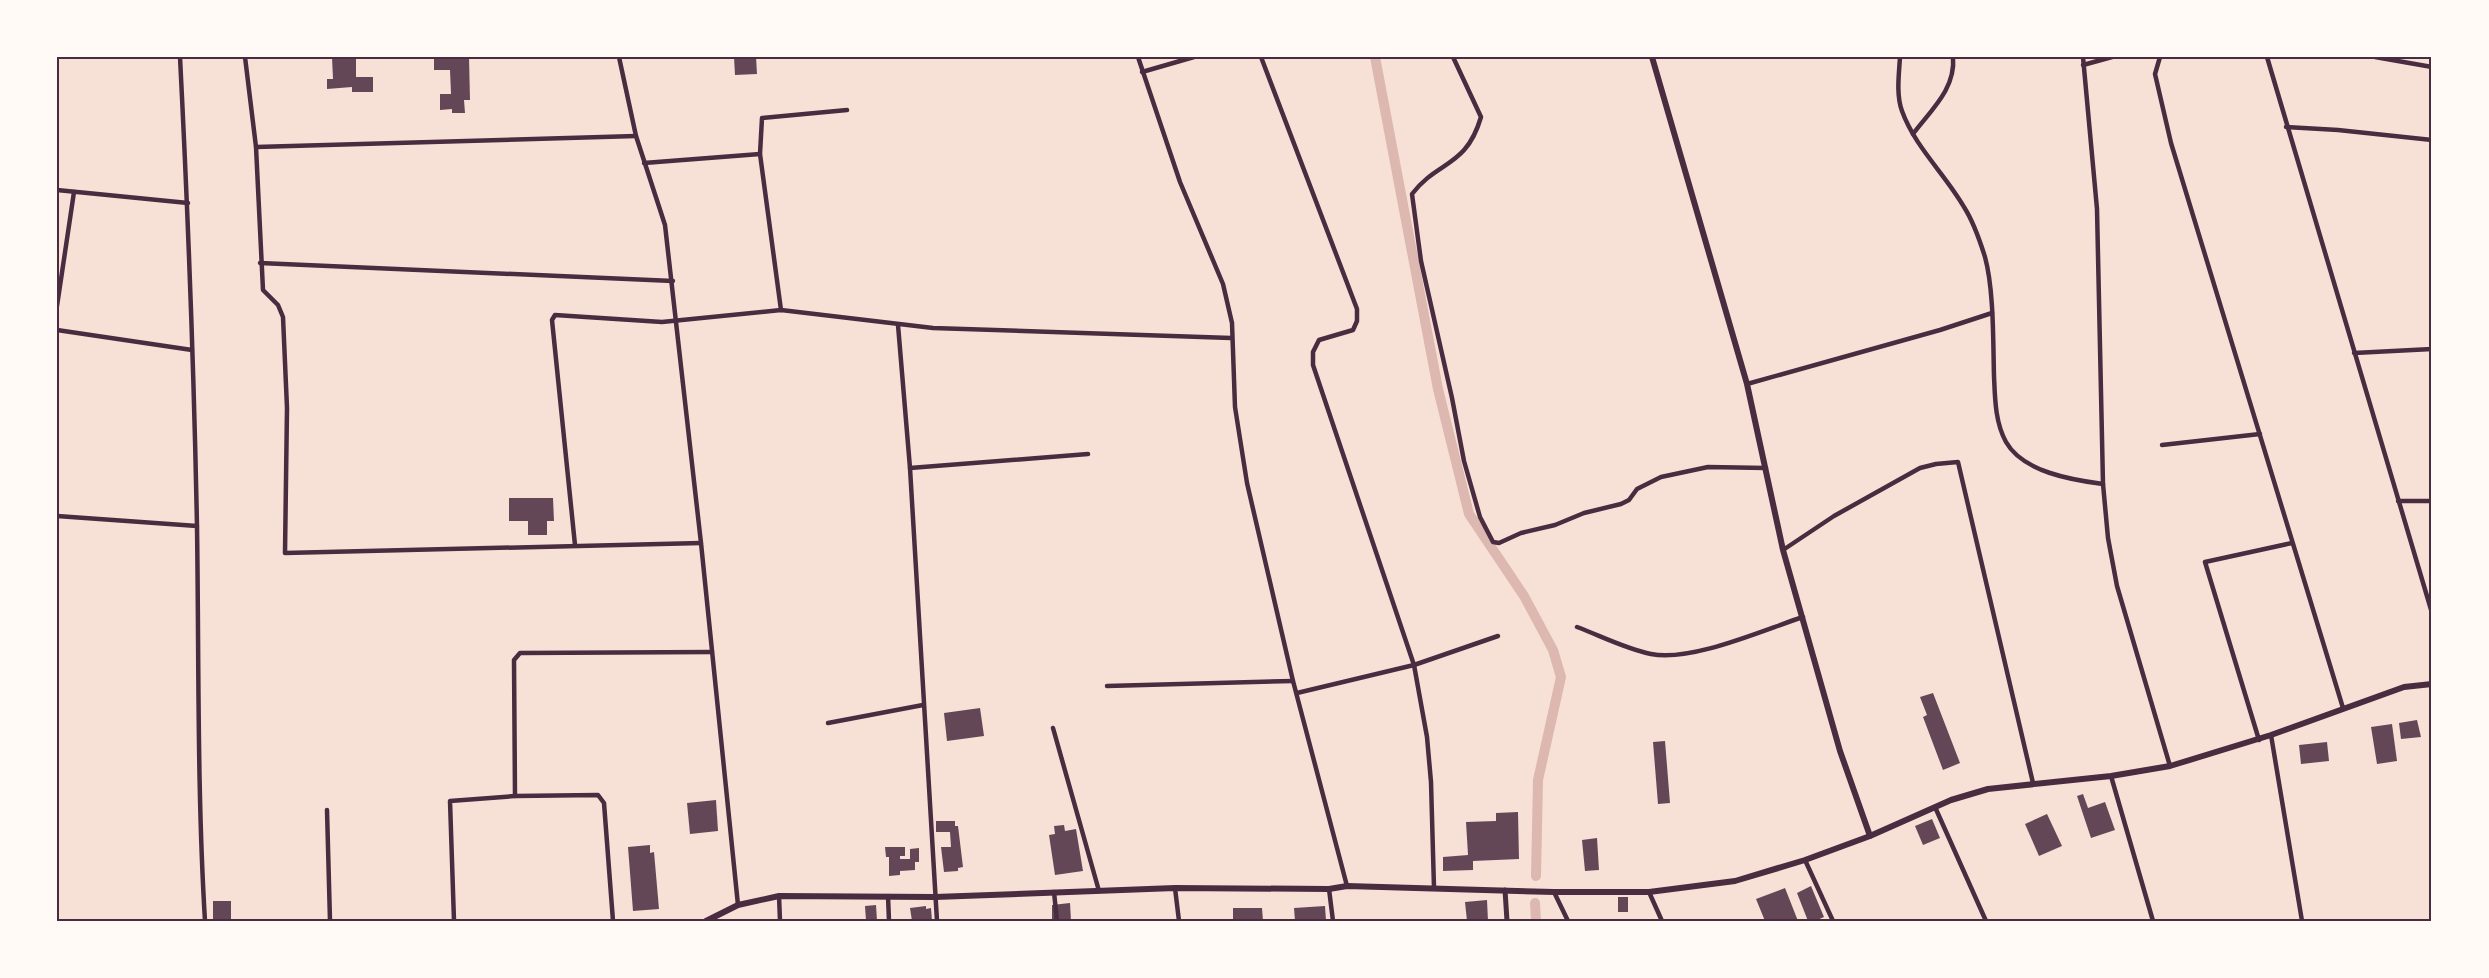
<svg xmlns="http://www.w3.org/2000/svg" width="2489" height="978" viewBox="0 0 2489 978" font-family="'DejaVu Sans',sans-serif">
  <rect width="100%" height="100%" fill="#f7e1d7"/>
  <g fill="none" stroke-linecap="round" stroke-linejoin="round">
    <!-- canal -->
    <g stroke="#dcb8b0" stroke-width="10">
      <polyline points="1375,57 1438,389 1469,514 1524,596 1553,650 1561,677 1538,780 1536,876"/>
      <polyline points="1535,903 1536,921"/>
    </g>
  </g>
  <!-- building -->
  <g fill="#644757">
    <polygon points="332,57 356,57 356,77 373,77 373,92 352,92 352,87 327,89 327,79 333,79"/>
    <polygon points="434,57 469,57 470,100 464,100 465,113 452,113 452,109 440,110 440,94 451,94 450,70 434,70"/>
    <polygon points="734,57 756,57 757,74 735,75"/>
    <polygon points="509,498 553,498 554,521 547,521 547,535 528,535 528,521 509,521"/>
    <polygon points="1933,693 1960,763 1943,770 1923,717 1927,715 1920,697"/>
    <polygon points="980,708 984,736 947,741 944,713"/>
    <polygon points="2417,720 2421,737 2401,739 2399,723"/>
    <polygon points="2392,724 2397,761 2377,764 2371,727"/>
    <polygon points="1665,741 1670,803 1658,804 1653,742"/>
    <polygon points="2327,742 2329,761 2301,764 2299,745"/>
    <polygon points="2083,794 2088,808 2105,802 2115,830 2091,838 2077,796"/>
    <polygon points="716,800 718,831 690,834 687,803"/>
    <polygon points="1518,812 1519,859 1473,861 1473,870 1443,871 1443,857 1468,855 1466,822 1496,821 1496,813"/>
    <polygon points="2047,814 2062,846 2039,856 2025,824"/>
    <polygon points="1932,819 1940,838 1923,845 1915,826"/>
    <polygon points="936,821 955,821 955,826 958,826 963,867 958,868 958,871 944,872 941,847 951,847 950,832 936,832"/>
    <polygon points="1064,825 1065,831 1076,829 1083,871 1055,875 1049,835 1055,834 1054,826"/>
    <polygon points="1597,838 1599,870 1585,871 1582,840"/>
    <polygon points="650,845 650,853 654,852 659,909 633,911 628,847"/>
    <polygon points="885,847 905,847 905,856 900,856 900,859 910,859 910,849 919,848 919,862 915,862 915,870 900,871 900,875 889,876 889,857 886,857"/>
    <polygon points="1811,886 1824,917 1815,921 1808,921 1797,893"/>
    <polygon points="1785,888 1798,921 1765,921 1756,899"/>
    <rect x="1618" y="897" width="10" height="15"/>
    <polygon points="1487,900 1488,921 1467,921 1465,902"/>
    <rect x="213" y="901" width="18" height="20"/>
    <polygon points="1070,903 1071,921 1052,921 1052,905"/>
    <polygon points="876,905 877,921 866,921 865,906"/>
    <polygon points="926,906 926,909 931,908 932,921 912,921 910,908"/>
    <polygon points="1325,906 1326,921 1295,921 1294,908"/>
    <polygon points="1233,908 1262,908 1263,921 1233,921"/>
  </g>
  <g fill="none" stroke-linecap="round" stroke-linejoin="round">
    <!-- minor -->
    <g stroke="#4a2c40" stroke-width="4.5">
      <path d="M180,57C188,214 194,371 197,527C199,659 197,790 205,921"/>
      <polyline points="245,57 256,147 263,290 278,305 283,317 287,408 285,553 701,543"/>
      <polyline points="619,57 636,136 665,225 701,543 738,905"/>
      <polyline points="1138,57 1180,182 1223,284 1232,323 1235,407 1247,483 1293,681 1347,886"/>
      <polyline points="1261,57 1357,309 1357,321 1353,330 1319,340 1313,352 1313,365 1414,665 1427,737 1431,782 1434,888"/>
      <path d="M1453,57L1481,117C1466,168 1438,160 1412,194L1421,261L1452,398L1464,461L1480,517L1493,542L1499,543L1521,533L1555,525L1584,513L1621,504L1629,500L1637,489L1661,477L1708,467L1766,468"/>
      <path d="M1900,57C1899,74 1896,95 1902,111C1915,147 1945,174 1964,207C1973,221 1980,241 1985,257C1994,290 1993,341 1994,376C1995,398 1995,422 2006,442C2023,472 2072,480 2103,484"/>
      <polyline points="2083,57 2097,209 2103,484 2108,538 2117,586 2170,766"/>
      <polyline points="2160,57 2155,74 2171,143 2343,708"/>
      <polyline points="2267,57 2432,613"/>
      <polyline points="2375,57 2432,67"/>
      <polyline points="2083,65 2112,57"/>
      <polyline points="1142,72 1194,57"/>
      <polyline points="2286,127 2338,130 2432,140"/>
      <path d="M1913,134C1930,111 1956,89 1953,57"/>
      <polyline points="256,147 636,136"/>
      <polyline points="644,163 760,154"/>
      <polyline points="57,190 188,203"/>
      <polyline points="260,263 673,281"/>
      <polyline points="57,306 74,192"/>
      <polyline points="781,310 760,154 762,118 847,110"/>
      <polyline points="898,325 910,468 937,921"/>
      <polyline points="57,330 192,350"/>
      <polyline points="2354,353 2432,349"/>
      <polyline points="1747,384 1940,330 1992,313"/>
      <polyline points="2162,445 2260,434"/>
      <polyline points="910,468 1088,454"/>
      <polyline points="2398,501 2432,501"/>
      <polyline points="57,516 197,526"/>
      <polyline points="575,545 552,320 555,315 662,322 781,310 933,328 1231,338"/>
      <polyline points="1783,550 1834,516 1920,468 1936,464 1958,462 2033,783"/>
      <path d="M1577,627C1601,636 1626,649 1651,654C1692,662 1763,630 1803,617"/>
      <polyline points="1107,686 1293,681"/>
      <polyline points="1297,693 1414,665 1498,636"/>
      <polyline points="828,723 923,705"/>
      <polyline points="1053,728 1099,891"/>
      <polyline points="2271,735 2302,921"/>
      <polyline points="2259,740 2205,562 2292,543"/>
      <polyline points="2111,776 2153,921"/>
      <polyline points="515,796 514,660 520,653 712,652"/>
      <polyline points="1935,807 1986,921"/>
      <polyline points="327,810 330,921"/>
      <polyline points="1805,860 1833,921"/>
      <polyline points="1175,888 1179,921"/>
      <polyline points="1329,889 1333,921"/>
      <polyline points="1054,892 1057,921"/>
      <polyline points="1554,892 1568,921"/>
      <polyline points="1649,892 1662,921"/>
      <polyline points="779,896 780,921"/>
      <polyline points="888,896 889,921"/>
      <polyline points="454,921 450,801 515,796 598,795 604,803 613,921"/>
    </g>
    <!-- tertiary -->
    <polyline stroke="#4a2c40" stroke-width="5" points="1505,890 1507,921"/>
    <!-- secondary -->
    <g stroke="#4a2c40" stroke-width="6">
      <polyline points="1652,57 1747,384 1783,550 1840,751 1870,836"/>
      <polyline points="706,921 738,905 779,896 935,897 1175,888 1329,889 1347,886 1554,892 1649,892 1735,881 1805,860 1870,836 1951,800 1988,789 2111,776 2170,766 2271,735 2404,687 2432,684"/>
    </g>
  </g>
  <!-- border -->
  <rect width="2489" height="978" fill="none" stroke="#fffaf5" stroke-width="117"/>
  <rect x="58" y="58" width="2372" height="862" fill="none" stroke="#4a2c40" stroke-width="2"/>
</svg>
